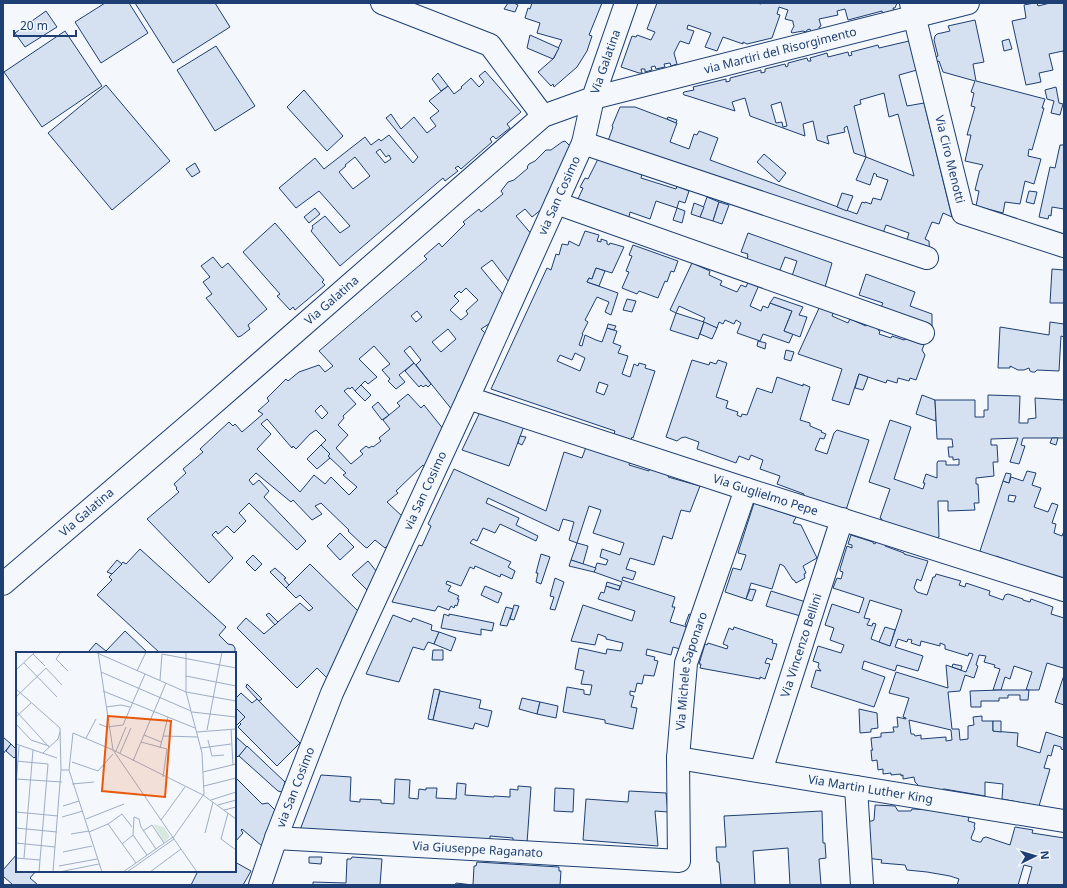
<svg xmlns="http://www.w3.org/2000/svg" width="1067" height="888" viewBox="0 0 1067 888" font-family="'Noto Sans',sans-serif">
  <rect width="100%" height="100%" fill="#f4f7fb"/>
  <!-- building -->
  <g fill="#d5e0f0" stroke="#1d3f73" fill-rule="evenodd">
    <polygon points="105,3 129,3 148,33 101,63 75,22"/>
    <polygon points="135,3 215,3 230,27 173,63"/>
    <polygon points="508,3 514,3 518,5 515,12 504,9"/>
    <polygon points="532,3 602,3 589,35 592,36 587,51 577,67 554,87 553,84 551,86 538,72 554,58 562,40 537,33 540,23 525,18 528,8 530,9"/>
    <polygon points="657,3 757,3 761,4 762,3 897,3 895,8 893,8 894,12 883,15 882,11 848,20 845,9 837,11 838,15 819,19 821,26 819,27 820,31 811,33 810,29 807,30 806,32 803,31 792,33 791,32 794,26 793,23 793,21 785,19 788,10 779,7 777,14 780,15 772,38 747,44 743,42 743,44 723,37 717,51 705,47 711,33 688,25 687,29 694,31 689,44 680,41 674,53 677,64 671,66 670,63 664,64 665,67 656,69 655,66 651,67 652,70 645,72 645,69 641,69 642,73 639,73 621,67 632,36 636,37 637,35 651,40 655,32 647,29"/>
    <polygon points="1034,3 1037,3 1038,6 1050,3 1064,3 1064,57 1063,51 1049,54 1053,70 1039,73 1041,82 1026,85 1012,21 1026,18 1024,5"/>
    <polygon points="46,11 57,27 25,47 15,33"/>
    <polygon points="975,20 984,62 973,64 976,81 1045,99 1042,108 1044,108 1032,150 1029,149 1028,156 1041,159 1034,184 1025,181 1020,204 1005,202 1003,213 976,206 979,191 975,190 980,170 981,170 983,165 965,161 971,135 967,135 975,107 971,106 974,93 971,92 975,81 943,72 939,61 937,62 936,57 938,56 934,40 935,36 937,34 950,31 948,26"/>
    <polygon points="65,31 102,86 42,127 4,72"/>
    <polygon points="530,35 559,48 553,59 527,48"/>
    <polygon points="1009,39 1012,49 1004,51 1002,41"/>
    <path d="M909,41L917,70L899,75L907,106L924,103L952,217L943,213L939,224L932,222L925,239L929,241L930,256L905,246L909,233L886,225L883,233L608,141L613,127L612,126L620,107H635L677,123L670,142L689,149L694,134L697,135L699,131L718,138L710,160L857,214L862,202L865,203V202L871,204L873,198L881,200L888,180L876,176L877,175L874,173L870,185L856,180L866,157L854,153L847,126L844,128L845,132L827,136L829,144L817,140L813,121L803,124L805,136L750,116L745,98L732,102L735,111L688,96L684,95L683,93L684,92L694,90L693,87L726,79V82L730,81V78L761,70V73L765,72V69L785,64L786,67L788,66V63L807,58L808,61H811L810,58L827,53L828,57L848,52L849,56L852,55L851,52L878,45L879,48ZM884,93L889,117L898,114L914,176L866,157L854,106L861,104L860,100ZM781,102L787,126L783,127L782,122L776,123L771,105Z"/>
    <polygon points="216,46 255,106 215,131 177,70"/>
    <path d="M485,71L521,112L507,124L510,128L496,139L493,136L490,139L492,142L461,169L458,166L455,168L458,171L445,181L443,178L340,266L311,231L313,228L312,226L325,216L340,233L350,226L319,191L296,208L279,188L315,158L324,169L365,137L371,145L379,139L381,141L389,135L413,163L418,157L386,118L391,114L401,129L414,117L427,133L436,126L430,118L439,111L429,101L448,86L454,94L462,88L461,87L471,78L479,87L484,82L479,76ZM380,149L386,157L389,155L391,159L385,163L376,152ZM355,157L370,176L353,189L339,172L346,166L345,165Z"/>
    <polygon points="438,73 448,86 441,91 432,79"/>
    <polygon points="106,85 170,161 112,210 48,133"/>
    <polygon points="1056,87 1059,103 1063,104 1060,115 1051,113 1054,101 1047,99 1045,90"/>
    <polygon points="304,90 343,136 327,151 287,107"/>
    <polygon points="668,117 677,120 676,123 667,119"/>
    <path d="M565,141L571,147L566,163L559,169L560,172L555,187L549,191L552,196L547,205L532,217L525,209L516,216L533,236L512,286L492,260L481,268L506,298L500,311L492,317L495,320L481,329L488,336L453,411L416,365L421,360L410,346L404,351L414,363L399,375L405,382L396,389L388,381L390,379L382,370L390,364L374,346L359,359L377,377L368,384L365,381L355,391L352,387L350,389L348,388L344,391L356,404L343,416L344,418L338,425L348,435L336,448L351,464L363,454L360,451L366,446L369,448L372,446L373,447L381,441L379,438L390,429L383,420L400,406L397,403L408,394L421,408L424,405L444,430L426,469L423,465L396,491L398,493L387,502L404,518L393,540L385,548L375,540L367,548L365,547L348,531L349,530L321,503L315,506L322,514L312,520L293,500L291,502L256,473L249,480L253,485L259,480L269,491L264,497L306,541L297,550L249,503L239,513L246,521L234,533L227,526L218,534L216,531L212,535L233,558L209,583L147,519L179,492L176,489L177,488L174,484L186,473L183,469L203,452L200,449L229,422L233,426L235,424L242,432L263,414L258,411L269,401L267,398L286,379L288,381L299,372L319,365L325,372L333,366L319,351L427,259L424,256L439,243L442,247L465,224L463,222L479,209L481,212L503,194L501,191L508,182L514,180L528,168L527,167L529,164L535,161L546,150H551L562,142ZM466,288L478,300L466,311L468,314L461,320L450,310L459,301L454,296L459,291L461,293ZM417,311L422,317L416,322L411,316ZM448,329L456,339L441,352L432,342ZM321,405L328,413L322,419L315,411ZM267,419L292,448L293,446L296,449L310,434L316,430L326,440L321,445L330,454L328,456L346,473L343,475L357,487L349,495L331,477L325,484L314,475L300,492L257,449L271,434L261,424Z"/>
    <polygon points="1064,143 1064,209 1052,207 1051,216 1049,215 1048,219 1039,217 1050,167 1055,168 1060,145 1063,145"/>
    <polygon points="764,154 786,173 779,182 757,162"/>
    <polygon points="598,159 642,174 641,178 676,189 677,186 689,191 685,203 679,201 677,208 656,201 650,219 630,212 629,217 578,199 583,188 580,187 585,178 588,179"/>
    <polygon points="195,163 200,172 192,177 186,169"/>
    <polygon points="1029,191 1037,192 1034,204 1026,202"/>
    <polygon points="842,193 853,196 847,211 837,207"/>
    <polygon points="707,197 719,202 713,221 700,217"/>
    <polygon points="719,202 729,205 722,224 713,221"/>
    <polygon points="694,203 704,207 700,217 691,214"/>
    <polygon points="315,208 320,214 309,223 304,217"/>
    <polygon points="677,208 685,211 682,223 673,220"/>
    <polygon points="275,223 324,280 322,282 325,285 295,310 293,307 290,310 277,296 280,294 243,252"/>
    <path d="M585,231L599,235L597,241L601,242V239L607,241V244L609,245L610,243L624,247L612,273L596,268L592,279L589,278L587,282L618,293L611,315L605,312L609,302L597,297L585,320L588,322L582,334H583L579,345L582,346L585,335L596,340L602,342L607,328L617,331L613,343L621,346L618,353L628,356L622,374L630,377L634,364L638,366L639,363L646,365L645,368L655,371L633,438L632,437L631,440L614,434L615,431L491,389L547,268L551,270L556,254L559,255L562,244L568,245L569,241L579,246ZM575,353L585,358L580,371L557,361L560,355L572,360ZM599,382L608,385L604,395L596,392Z"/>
    <polygon points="748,233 832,263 825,287 792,276 797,261 785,257 780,270 776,269 775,271 747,259 748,256 747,256 748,254 741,252"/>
    <polygon points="633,245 678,261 674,272 671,271 667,282 665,281 658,298 639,291 637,294 622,288 629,272 626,271 632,256 629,255"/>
    <polygon points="213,257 222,268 228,263 267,309 248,325 250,329 241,336 238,337 206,298 212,294 203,282 210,277 201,266"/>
    <polygon points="692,263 710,271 709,275 722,281 720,285 737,292 741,285 746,287 749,280 759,285 750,306 761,311 763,306 768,308 770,303 792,311 784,331 793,334 789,343 763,334 760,341 737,333 741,323 736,320 734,324 725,320 723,324 719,322 717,328 703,322 705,318 679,306 676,313 670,310"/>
    <polygon points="596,268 605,271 599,286 587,282 589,278 592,279"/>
    <polygon points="1052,269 1064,270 1064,303 1050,303"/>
    <polygon points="866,274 915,292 910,306 932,314 932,328 880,309 883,303 859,295"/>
    <polygon points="774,297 803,307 799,315 807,317 800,337 784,331 792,311 770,303"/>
    <polygon points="627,299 636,301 632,312 623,310"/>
    <polygon points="820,306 834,311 832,316 848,323 850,319 866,326 868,322 880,327 878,330 880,331 879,334 891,338 892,336 904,340 906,339 924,345 922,350 925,355 916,380 910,378 909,381 898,378 897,383 887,380 886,383 859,374 849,405 832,400 842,369 798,354"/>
    <polygon points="676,313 704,322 698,339 670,330"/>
    <polygon points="704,322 717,328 712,339 700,334"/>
    <polygon points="1050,322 1064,324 1064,337 1061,336 1059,371 1037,370 1035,372 1032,372 1030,371 1029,368 1024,370 1018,370 1010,366 1010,368 998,368 1000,327 1049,335"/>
    <polygon points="608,324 616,326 614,330 607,328"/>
    <polygon points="758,341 766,343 765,349 757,346"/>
    <polygon points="786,350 794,352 791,361 784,359"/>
    <polygon points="692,360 709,365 710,362 716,364 718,360 727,363 716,397 728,401 726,408 738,412 737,415 741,417 742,414 747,415 757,388 772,393 777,377 803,386 803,384 810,387 800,420 810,423 810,426 822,431 821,432 826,434 824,439 820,438 815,450 827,454 834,433 837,430 869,440 846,510 803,497 804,494 777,484 780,476 760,469 763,460 751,455 749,460 739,456 736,463 697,449 699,442 685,437 681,438 677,441 666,437"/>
    <polygon points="414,363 431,384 428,387 426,385 423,387 421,385 419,387 405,371"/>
    <polygon points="859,374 868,377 863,390 855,388"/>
    <polygon points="361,385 371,395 365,401 355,391"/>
    <polygon points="922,395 935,400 936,421 916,414"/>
    <polygon points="988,395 1020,396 1019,423 1028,423 1028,419 1036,418 1035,398 1064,400 1064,438 1023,438 1021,445 1025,446 1019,464 1010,462 1018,438 991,439 991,445 997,445 998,462 993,462 994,476 976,478 976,484 978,484 979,503 974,503 975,510 948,511 948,501 938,501 939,537 938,537 937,541 880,523 882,519 880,518 890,489 869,482 890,420 911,427 894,479 923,489 925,483 923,483 926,474 937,478 937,463 938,461 946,461 946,465 959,465 959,459 953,460 953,457 949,457 948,447 953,447 952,439 937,439 935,400 975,400 975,417 984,417 984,410 988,410"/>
    <polygon points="378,402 389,415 382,420 372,407"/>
    <polygon points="480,412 524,426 509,466 462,450"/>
    <polygon points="520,436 526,437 522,445 518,443"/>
    <polygon points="1052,438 1058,438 1056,445 1050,443"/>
    <polygon points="321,445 330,454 328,456 330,458 317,469 307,459"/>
    <polygon points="586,447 630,461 629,465 649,471 651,466 670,472 668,477 700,486 690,512 681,510 672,539 663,536 654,565 630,558 626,569 636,572 633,580 623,577 622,580 675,597 672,607 675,607 670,622 687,627 680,649 673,647 671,655 647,649 646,655 655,657 654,660 658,661 654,676 644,675 642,684 637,683 635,692 630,691 630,695 634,696 631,707 637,708 633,729 605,723 605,720 563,712 567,687 584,690 584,694 590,695 592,685 581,684 584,671 575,669 579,648 606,654 607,649 621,651 623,643 606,639 606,637 598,634 595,645 571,641 583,605 632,621 635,611 598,599 601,592 604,593 606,586 619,590 622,582 594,572 597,563 606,565 608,560 600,557 602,549 620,555 624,543 593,533 601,510 589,506 577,543 569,540 574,522 563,519 559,531 488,498 486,503 519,518 516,525 538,536 536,541 500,524 495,533 483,528 477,541 473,539 470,543 511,562 508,567 515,571 512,579 501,574 500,577 475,566 474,569 470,567 461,586 447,581 446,584 451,586 448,591 459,596 457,599 459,599 457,606 455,605 454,608 451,606 449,610 438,606 435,611 392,602 419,545 422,546 431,526 428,524 454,469 546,511 564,452 582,458"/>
    <path d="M1027,471L1036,473L1032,485L1041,488L1034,507L1048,512L1052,503L1058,505L1052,523L1056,524L1054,533L1062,536L1064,531V583L1038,571L996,556L994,559L981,555L982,552L980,551L1003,481L1009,483L1011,477L1023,481ZM1009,495L1016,496L1014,502L1008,501Z"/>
    <polygon points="1006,473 1011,474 1009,483 1003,481"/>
    <polygon points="754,503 796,517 793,523 801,525 817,558 803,566 806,573 804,574 805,578 796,583 794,580 793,580 784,566 780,564 772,589 751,583 746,599 725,592 733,568 741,570 746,555 738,553"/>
    <polygon points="340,533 354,547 340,560 327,546"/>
    <path d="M851,535L873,542V543L875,544L876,541L886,544L885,546L904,553V554L928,561L921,581L917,579L914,588L917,592L927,595L933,577H935L936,574L961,581L959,585L965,587L966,583L990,591L989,595L1003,600L1005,595L1008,594L1023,599V600L1030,602L1031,599L1053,607L1051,614L1064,618V664L1063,668L1047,663L1039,690H1026L1032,672L1014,666L1010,679L1005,677L1001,690H993L1000,669L994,667L995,665L984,662L986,656L979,655L976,665L978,666L974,678L965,675L960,691L948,692L952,729H959L960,740L968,739V726L974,725L973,717L982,716V721H993V731L1018,733L1017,746L1040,753L1046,732L1064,738V750L1061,749V747L1054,745L1051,756L1048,755L1044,768L1050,769L1039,806L1002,799L1003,784L985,782V796L944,789L937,791L921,788L915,782L914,777L903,779V775L901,776V774L891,775V773L883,774V769L878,770L877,760L872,761L871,750H873L872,748L871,738L881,737V733L894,732L893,727H898L897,717L906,719V718L903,717L909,698L889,693L896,672L948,688L946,665L966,672L973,654L969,653L968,656L945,649V645L940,643V646L921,641L920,646L911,643L912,640L908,639L907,642L898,639L895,647L923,656L918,671L897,665L895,671L864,661L862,669L885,677L874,707L811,687L816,670L821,671L818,667L819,663L813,661L818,646L841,653L844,645L830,640L834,628L825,625L832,604L859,613L864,598L833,588L837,578L841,579L843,572L840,571V569L847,546L852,548V545L848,544ZM870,600L902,610L890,646L871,639L876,624L873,623L872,626L867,625L870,619L864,618ZM909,720L951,730L952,740L946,741V737L921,739V735L915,736L914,734H911Z"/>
    <polygon points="577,543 588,546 583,564 571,560"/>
    <polygon points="140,549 226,627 219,635 228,644 233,645 235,648 235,653 160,653 97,595 112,580 109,577 123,562 126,564"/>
    <polygon points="541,554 550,557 541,584 536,582 538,573 536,573"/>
    <polygon points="253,555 262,564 255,571 246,562"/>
    <polygon points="117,560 122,564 112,574 107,572"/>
    <polygon points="571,560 596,568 594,572 569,566"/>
    <polygon points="368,561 377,572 368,591 352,575"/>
    <polygon points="310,564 359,612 328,679 317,668 297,688 237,628 246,618 264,634 300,603 309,611 313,608 300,595 296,598 286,588"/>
    <polygon points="275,568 286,578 284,579 289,585 286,588 270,572"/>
    <polygon points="555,578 564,582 555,610 550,609 554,597 550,596"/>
    <polygon points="607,582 620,586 619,590 606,586"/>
    <polygon points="485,586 502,593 498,603 481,595"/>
    <polygon points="750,589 756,590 752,601 746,599"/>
    <polygon points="771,591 809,603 804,617 766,606"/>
    <polygon points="514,605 519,606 514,620 510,619"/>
    <polygon points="506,607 513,609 507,626 500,625"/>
    <polygon points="269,613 278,622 275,625 266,615"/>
    <polygon points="444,614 449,616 449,614 494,623 492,631 481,629 481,635 441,628"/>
    <polygon points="689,614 693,616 689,626 685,625"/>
    <polygon points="393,615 411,622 413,618 432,625 431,630 439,632 434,644 428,642 424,650 413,647 399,682 366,674"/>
    <polygon points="734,627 773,640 772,643 777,644 772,660 767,658 765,663 770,664 765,679 760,677 760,679 700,668 701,664 699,664 705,644 707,645 708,643 727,649 728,646 723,644 729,628 733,630"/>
    <polygon points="885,627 895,630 890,646 879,642"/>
    <polygon points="125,631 148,653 91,653 89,651 96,643 106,651"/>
    <polygon points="439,632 456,638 451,651 434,644"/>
    <polygon points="433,650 443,650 443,660 432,660"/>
    <polygon points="953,664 962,666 961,670 952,667"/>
    <polygon points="1064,675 1064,705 1055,702"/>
    <polygon points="247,684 262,699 259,701 257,699 246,687"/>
    <polygon points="434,689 440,690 433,720 428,719"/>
    <polygon points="1001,690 1029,690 1028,700 1020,700 1020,695 1008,695 1008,698 999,698 999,701 981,701 981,707 971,707 970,691"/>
    <polygon points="440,691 481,700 479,708 492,711 488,727 475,723 473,729 433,720"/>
    <polygon points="241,693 252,703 257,699 300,743 277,766 238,727 241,724 239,722 245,717 235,707 235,699"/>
    <polygon points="522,698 540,702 537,714 519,709"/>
    <polygon points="540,702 558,706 556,718 537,714"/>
    <polygon points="235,707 245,717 235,727"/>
    <polygon points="859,709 877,713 878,728 871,729 871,732 860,733"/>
    <polygon points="993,721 1001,721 1001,732 993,731"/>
    <polygon points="235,736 247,747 239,756 236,757"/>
    <polygon points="3,737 11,744 3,754"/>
    <polygon points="11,744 17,750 17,755 14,758 6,751"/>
    <polygon points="247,746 285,782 282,792 278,791 239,756"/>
    <polygon points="321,775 351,777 350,801 360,802 360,799 381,800 381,803 394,804 395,779 410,780 409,798 418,799 419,789 426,790 426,788 437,788 436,798 456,799 457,783 466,784 465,795 494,797 494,796 510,797 510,789 518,790 518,786 531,787 527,843 513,842 513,838 490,836 490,842 300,830"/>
    <polygon points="237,779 262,804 268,803 275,810 262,846 242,829 241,830 243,833 235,842 235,782"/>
    <polygon points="555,788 574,789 573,812 554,811"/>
    <polygon points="629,791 666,793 668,812 655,811 658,846 583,840 586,799 628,802"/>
    <polygon points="875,805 895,806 898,811 911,811 912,809 914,809 930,810 969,817 968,821 975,823 974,827 975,828 971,838 972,840 979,842 981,842 983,838 986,837 1010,845 1015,827 1033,830 1032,833 1064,838 1064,885 1027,885 1032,867 1024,865 1018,885 957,885 959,879 950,876 927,872 907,870 905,865 881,863 882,860 867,858 865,821 872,821 874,820 875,807"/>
    <polygon points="822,811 823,843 825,843 826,858 819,859 821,885 790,885 788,848 753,851 755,885 721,885 719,862 717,862 716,847 726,847 724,816"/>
    <polygon points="17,854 17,871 36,871 30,878 38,885 13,885 3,876 3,870"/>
    <polygon points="309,857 322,857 321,864 309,863"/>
    <polygon points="352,857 382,859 380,885 313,885 313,882 346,883 347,859 351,859"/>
    <polygon points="235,862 251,871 243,885 191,885 198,871 235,871"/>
    <polygon points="477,862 559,867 559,871 561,871 560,885 455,885 456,883 473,885 474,866 476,866"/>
  </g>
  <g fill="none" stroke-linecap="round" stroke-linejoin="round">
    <defs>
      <g id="minor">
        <polyline points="382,3 490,45 543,116"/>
        <path id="s1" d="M911,3L963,213L1064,246"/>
        <polyline points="583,143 927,258"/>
        <polyline points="556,203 923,333"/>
        <path id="s2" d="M468,398L746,489L1064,590"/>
        <path id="s3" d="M3,584L205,411L543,116L593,98L626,3"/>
        <path id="s4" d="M678,758L1064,821"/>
        <path id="s5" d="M761,771L842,519"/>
        <polyline points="856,787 862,885"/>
        <path id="s6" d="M276,838L679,861L678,758L686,663L746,489"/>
        <path id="s7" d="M260,885L276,838L332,693L468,398L583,143L593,98L968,3"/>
      </g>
    </defs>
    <!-- minor casing -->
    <use href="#minor" stroke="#1d3f73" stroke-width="24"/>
    <!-- minor -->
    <use href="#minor" stroke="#f4f7fb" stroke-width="22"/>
  </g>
  <g text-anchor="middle" stroke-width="3" stroke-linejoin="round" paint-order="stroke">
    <!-- street labels -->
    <g font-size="12" fill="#1d3f73" stroke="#f4f7fb">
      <text dy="4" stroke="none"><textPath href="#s7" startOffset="1049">via Martiri del Risorgimento</textPath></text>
      <text dy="4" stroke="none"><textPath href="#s3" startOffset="806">Via Galatina</textPath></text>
      <text dy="4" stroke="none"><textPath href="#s1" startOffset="161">Via Ciro Menotti</textPath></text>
      <text dy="4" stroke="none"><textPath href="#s7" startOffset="752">via San Cosimo</textPath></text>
      <text dy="4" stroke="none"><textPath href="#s3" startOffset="434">Via Galatina</textPath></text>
      <text dy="4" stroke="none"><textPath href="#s7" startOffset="428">via San Cosimo</textPath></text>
      <text dy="4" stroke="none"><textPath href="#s2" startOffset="313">Via Guglielmo Pepe</textPath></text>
      <text dy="4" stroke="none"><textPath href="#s3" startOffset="110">Via Galatina</textPath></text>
      <text dy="4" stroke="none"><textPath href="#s5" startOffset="132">Via Vincenzo Bellini</textPath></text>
      <text dy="4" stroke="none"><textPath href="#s6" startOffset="595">Via Michele Saponaro</textPath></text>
      <text dy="4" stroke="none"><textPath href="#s7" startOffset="104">via San Cosimo</textPath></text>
      <text dy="4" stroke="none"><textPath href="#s4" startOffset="195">Via Martin Luther King</textPath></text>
      <text dy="4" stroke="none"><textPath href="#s6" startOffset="202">Via Giuseppe Raganato</textPath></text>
    </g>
  </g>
  <!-- overview -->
  <g transform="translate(16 652)">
    <rect width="220" height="220" fill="#f4f7fb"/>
    <path d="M137,172L148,175L154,185L148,190Z" fill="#d7e8df"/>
    <path fill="none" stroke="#9eadc5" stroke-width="1" d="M45,0L40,7L52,19M79,0L170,40L220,49M82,0L97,98L187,143L220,167M17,2L29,14M8,11L41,45M0,18L19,0M121,19L130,0M85,20L175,59M170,24L220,34M144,28L146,2L220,16M0,37L44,76L45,118H53L57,81L97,98L158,187L111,220M87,39L179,76M0,45L30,16L46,33M90,55L105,53L114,55M0,59L33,95M176,60L220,65M0,65L15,51M0,72L15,88L33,94M83,72L91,75L107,73L129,22M215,77L217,113M191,78L206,0M181,80L220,77M128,83L145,90M147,84L182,85M70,86L80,67M192,88L196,104L208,103M125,90L151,97L147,125M0,92L41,106M144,96L152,65M185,96L215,92M100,99L110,75M27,101L42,87L44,80M104,101L115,76M0,109L32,112L23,220M117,109L150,31M56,110L82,119L97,102M53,118L86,220M187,120L220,112M0,127L46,130M56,132L78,130M0,134L3,94M188,134L220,126M195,148L220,140M202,153L220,148M47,154L63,149M208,158L220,155M0,160L42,164M212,161L205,187L220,198M46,165L67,159M70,167L108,152M145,168L169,135M92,172L120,211M0,176L41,180M127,179L136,173L148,191M73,180L92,172L106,162L116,175M189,181L197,150M55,182L73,179M157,186L188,142L186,101L170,40V0M158,187L181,220M0,191L39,195M106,192L117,183M47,200L76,194M131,203L117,183L118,165L123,167L125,175L140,197M0,206L24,208M8,206L17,98M43,214L81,207M37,220L45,118M43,220L83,212M107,220L157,185M134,220L165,197"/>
    <path fill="#e8590c" fill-opacity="0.15" stroke="#e8590c" stroke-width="2" d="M92,64L155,69L149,145L86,139Z"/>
    <rect width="220" height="220" fill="none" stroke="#1d3f73" stroke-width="2"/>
  </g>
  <!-- border -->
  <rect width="1067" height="888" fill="none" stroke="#1d3f73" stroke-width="8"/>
  <!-- north arrow -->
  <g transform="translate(1035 856) rotate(85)" stroke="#f4f7fb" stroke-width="3" paint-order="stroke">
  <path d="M0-3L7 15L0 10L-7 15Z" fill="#1d3f73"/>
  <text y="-6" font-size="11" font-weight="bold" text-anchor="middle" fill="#1d3f73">N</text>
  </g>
  <!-- scale -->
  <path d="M14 30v6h62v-6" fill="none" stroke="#1d3f73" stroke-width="2"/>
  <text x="20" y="30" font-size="12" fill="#1d3f73" stroke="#f4f7fb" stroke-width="3" paint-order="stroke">20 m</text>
</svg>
